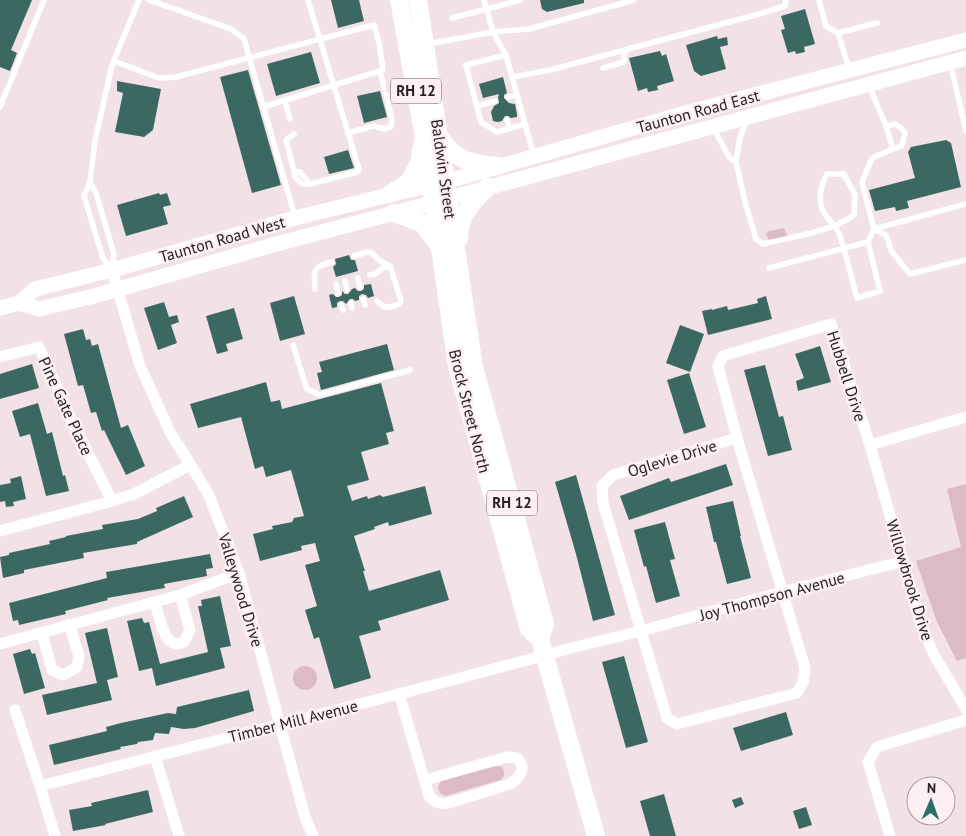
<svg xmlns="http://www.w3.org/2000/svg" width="966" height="836" viewBox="0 0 966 836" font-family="'PT Sans',sans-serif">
  <rect width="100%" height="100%" fill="#f2e2e7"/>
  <!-- green -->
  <g fill="#ddbac7">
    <polygon points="784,228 787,235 785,238 769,241 766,234 769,231"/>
    <polygon points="966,484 966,658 957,661 937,622 916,561 961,547 947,489"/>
    <circle cx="305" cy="678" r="12"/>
    <path d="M496,766L502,767C505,773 505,776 500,780L445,796L440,793C437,788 438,785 442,780Z"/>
  </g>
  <!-- building -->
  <g fill="#3b6860">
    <polygon points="0,0 32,0 11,50 17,53 10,71 0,67"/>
    <polygon points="331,0 359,0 364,21 338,28"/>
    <polygon points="540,0 584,0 584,3 547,12 542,9"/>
    <polygon points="805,9 815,44 804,47 805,52 796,54 795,51 788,53 781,30 785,29 781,16"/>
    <polygon points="717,36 718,39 727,37 728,45 720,47 726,69 701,76 694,71 686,45"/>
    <polygon points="660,51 662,56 666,54 674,81 657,86 658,90 648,92 647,88 638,91 629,58"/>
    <polygon points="311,52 320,83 276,96 267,64"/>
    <polygon points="248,70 281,185 252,193 220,77"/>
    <polygon points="503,77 507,93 504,95 504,98 509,103 515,104 517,114 517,117 511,118 508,116 505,116 502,121 498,122 493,121 491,112 494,106 499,103 498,97 499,94 483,98 479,84"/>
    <polygon points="117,81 161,89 153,130 144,137 115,132 123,93 117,91"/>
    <polygon points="380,91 387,117 364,123 357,96"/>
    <polygon points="946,140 951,143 961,187 907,201 909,208 896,211 895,207 875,211 869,190 915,178 908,152 911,147"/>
    <polygon points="348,150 354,168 329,174 324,157"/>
    <polygon points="159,193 160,195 167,193 171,205 163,207 168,224 126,236 117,205"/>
    <polygon points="349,255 351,260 355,260 358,271 336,277 333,267 336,264 335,259"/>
    <polygon points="371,284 374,296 368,298 366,295 362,294 359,296 359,300 355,301 353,299 350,299 346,304 343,301 340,301 337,303 337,307 332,308 329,295 333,294 336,297 339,297 342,295 342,291 345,294 348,294 352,289 355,288 358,291 361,291 364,289 364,285"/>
    <polygon points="294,296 305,334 280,341 270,303"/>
    <polygon points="766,296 772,319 708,335 702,311 712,309 712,310 727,306 728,310 758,303 757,299"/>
    <polygon points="164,302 169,317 177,315 179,322 171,325 177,343 158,350 144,308"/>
    <polygon points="234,308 243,339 226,344 228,351 217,354 206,316"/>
    <polygon points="680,325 704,334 690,372 666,363"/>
    <polygon points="83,329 86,340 90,339 92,346 98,344 121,428 128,425 145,466 126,475 104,430 102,431 96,412 91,413 83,385 78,386 64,334"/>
    <polygon points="387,344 394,370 321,390 317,373 322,372 319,362"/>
    <polygon points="820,346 831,382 798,391 796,381 804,378 795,354"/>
    <polygon points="32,364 39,388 0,399 0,374"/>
    <polygon points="765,365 779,417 783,416 792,450 768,456 744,370"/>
    <polygon points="689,373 706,427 684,434 667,380"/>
    <polygon points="266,382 271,402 280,400 282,409 381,383 394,431 386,433 389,444 361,452 369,480 347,486 352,501 367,496 368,499 380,495 383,497 425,486 432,514 389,526 388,522 374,527 375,529 354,536 365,571 363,571 369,591 440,570 449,600 378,621 381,630 359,636 371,678 334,689 319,637 314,639 305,610 317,606 305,565 320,561 315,543 301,546 302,550 260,561 253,534 273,529 272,526 292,522 294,518 304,516 291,470 266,477 263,466 255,469 241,417 198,428 190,404"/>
    <polygon points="38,403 47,434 52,432 63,476 65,475 69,491 46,496 30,434 20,437 12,411"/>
    <polygon points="726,464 733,485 629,520 620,496 669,478 671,482"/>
    <polygon points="576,475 615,615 593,621 576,554 555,482"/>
    <polygon points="21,476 26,499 13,502 14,506 6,507 5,501 0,502 0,485 11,483 10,479"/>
    <polygon points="184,496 193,517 137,542 137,544 83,553 84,558 24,570 24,573 3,578 0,557 9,555 9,553 50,544 49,541 66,537 66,536 103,529 102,525 138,519 157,511 156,508"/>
    <polygon points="733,501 741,536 740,536 751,578 727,584 716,542 714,542 706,507"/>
    <polygon points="665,522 675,559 670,560 680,596 656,603 646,566 644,567 634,530"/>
    <polygon points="210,554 213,568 206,569 207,576 164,584 165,588 107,598 108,600 65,611 66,614 19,625 18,620 13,621 9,603 107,578 106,572"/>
    <polygon points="220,596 231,646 220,648 225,668 156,686 152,668 139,671 127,621 142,618 144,623 149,622 160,664 208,652 198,606 202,606 201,600"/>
    <polygon points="107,628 118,677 107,680 112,700 47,715 42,695 97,683 85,633"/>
    <polygon points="30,649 32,654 35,653 45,688 24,694 13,654"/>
    <polygon points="624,656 648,742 626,748 602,662"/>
    <polygon points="249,690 254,711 195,728 184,729 171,727 169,734 155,733 153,740 138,742 137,744 120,747 121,749 54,765 49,745 107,731 106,727 121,723 168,713 176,714 177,707"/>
    <polygon points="786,712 793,735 741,751 733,728"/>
    <polygon points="148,790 153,812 105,824 106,825 73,831 69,810 92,806 91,803"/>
    <polygon points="664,794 676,836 650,836 640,801"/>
    <polygon points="741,797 744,804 735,808 732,800"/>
    <polygon points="806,807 812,825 799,829 793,811"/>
  </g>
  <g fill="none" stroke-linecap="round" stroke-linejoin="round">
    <!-- lane -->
    <g stroke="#fff" stroke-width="5.5">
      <polyline points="149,0 231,29 244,39 295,217"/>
      <polyline points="484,0 493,32 506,55 525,124"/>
      <polyline points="819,0 826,26 838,33 877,23"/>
      <polyline points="452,18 521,0"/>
      <polyline points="838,33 849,69"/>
      <polyline points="428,44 493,32 529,29 634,0"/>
      <polyline points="506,55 466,65 481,122 497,132 525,124 534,156"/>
      <polyline points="114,61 159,78 176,77 374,25 379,42 383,70 263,107"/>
      <polyline points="950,62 966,131"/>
      <polyline points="603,68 624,62 625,50"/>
      <polyline points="380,71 384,88"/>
      <polyline points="512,77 550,70 759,14 785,6 786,0"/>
      <polyline points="869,85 886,126 893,149 872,158 862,182 874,229 966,204"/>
      <polyline points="508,97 517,95"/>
      <polyline points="285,102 290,119"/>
      <polyline points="477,106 495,101"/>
      <polyline points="0,107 44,0"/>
      <polyline points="507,120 510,128"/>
      <path d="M747,120L740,137L736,162L745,202L756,239L763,244C791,237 831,232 854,215L855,195L844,174H827C822,184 819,192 821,204C822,216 834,222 839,233C846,254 851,276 857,298L880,291L868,242L769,268"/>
      <polyline points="886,126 896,124 905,132 902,146 893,149"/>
      <polyline points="713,127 729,157 736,162"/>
      <polyline points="348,133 373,126 385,129 391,126 392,120 386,94"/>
      <polyline points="294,134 286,140 294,171 300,172 310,184 357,172 359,169 308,0"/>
      <polyline points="294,171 295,177 302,184 310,184"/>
      <polyline points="90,182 96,193 114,254 112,268"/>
      <polyline points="868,242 874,229 886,235 892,252 910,274 966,260"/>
      <polyline points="354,256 367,252 372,253 380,261 390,266"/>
      <polyline points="111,268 103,258 84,196 90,182 95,141 112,65 139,0"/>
      <path d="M370,275L376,274L381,269L390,266L401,301C397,307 390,307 384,307L377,301"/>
      <polyline points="358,278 360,287"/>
      <polyline points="345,281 347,290"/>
      <polyline points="336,284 338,293"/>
      <path d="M315,289C314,270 312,267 332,262"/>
      <polyline points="363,299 365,305"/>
      <polyline points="351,303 352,308"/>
      <polyline points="341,305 343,310"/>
      <polyline points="293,345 307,389 320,395 410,370"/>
    </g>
    <!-- street -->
    <g stroke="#fff" stroke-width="11">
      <polyline points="112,270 140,366 170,432 208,493 239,573 305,817 313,836"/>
      <polyline points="0,357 39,347 71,419 112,501 0,531"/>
      <polygon points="737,438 805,668 803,683 797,693 677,724 667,718 603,503 602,486 613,475"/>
      <polyline points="737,438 718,366 723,356 831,324 870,445 920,621 933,653 966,709"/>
      <polyline points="870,445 966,417"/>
      <polyline points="112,501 134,494 190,465"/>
      <path d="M155,602C158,613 163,642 176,644C178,644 181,643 184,642L190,630L180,595"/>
      <polyline points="42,633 52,670 63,675 77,667 79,656 69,624"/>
      <polyline points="0,644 180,595 239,573"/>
      <path d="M399,693L429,796L436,802L445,804L510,784C521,777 527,768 517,758L507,757L425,780"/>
      <polyline points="15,710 40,786 55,836"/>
      <polyline points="155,756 179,836"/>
      <polyline points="40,786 449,681 575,647 641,631 782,592 904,561"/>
      <polyline points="890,836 868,762 877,747 966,720"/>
    </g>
    <!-- secondary -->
    <g stroke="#fff" stroke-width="15">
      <polyline points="19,303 39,309 94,296 280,243 394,213 966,58"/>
      <polyline points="0,308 19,303 35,289 112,270 295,218 459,178 689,112 966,40"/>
    </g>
    <!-- primary -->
    <g stroke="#fff" stroke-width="18">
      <polyline points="399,0 424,137 457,366 529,629 540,639 596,836"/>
      <polyline points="418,0 474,367 545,624 540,639"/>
      <path d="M440,137C456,162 471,163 498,166"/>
      <polyline points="390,194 409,182 419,163 422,145"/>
      <polyline points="394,213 422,223 437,243"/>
      <path d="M459,239C458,216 473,201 488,187"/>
    </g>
  </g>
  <g text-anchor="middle" stroke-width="5" stroke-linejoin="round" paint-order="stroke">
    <!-- shield labels -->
    <g fill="#fdf0f4" stroke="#665f62" stroke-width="1">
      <rect x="391" y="78.5" width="50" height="25" rx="4"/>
      <rect x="487" y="490.5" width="50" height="25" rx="4"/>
    </g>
    <g font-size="15" font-weight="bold" fill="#262123">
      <text x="416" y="96">RH 12</text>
      <text x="512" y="508">RH 12</text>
    </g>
    <!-- street labels -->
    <g font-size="16" fill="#262123" stroke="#fdf0f4">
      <text transform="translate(698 111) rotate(-15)" y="6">Taunton Road East</text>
      <text transform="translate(444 169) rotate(82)" y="6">Baldwin Street</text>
      <text transform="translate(222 239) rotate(-16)" y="6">Taunton Road West</text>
      <text transform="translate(847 376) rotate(72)" y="6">Hubbell Drive</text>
      <text transform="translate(66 406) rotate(65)" y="6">Pine Gate Place</text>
      <text transform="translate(470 411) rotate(76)" y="6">Brock Street North</text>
      <text transform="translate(672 458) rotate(-17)" y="6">Oglevie Drive</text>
      <text transform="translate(910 580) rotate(73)" y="6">Willowbrook Drive</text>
      <text transform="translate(241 590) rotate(73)" y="6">Valleywood Drive</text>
      <text transform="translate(772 596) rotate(-15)" y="6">Joy Thompson Avenue</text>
      <text transform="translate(293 721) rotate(-14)" y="6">Timber Mill Avenue</text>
    </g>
  </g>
  <!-- north arrow -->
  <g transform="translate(931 801) rotate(2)"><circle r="24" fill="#fdf0f4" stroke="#a79da0"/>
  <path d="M0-4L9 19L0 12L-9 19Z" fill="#2a7065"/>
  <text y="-8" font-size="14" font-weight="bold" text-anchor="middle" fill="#262123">N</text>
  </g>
</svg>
